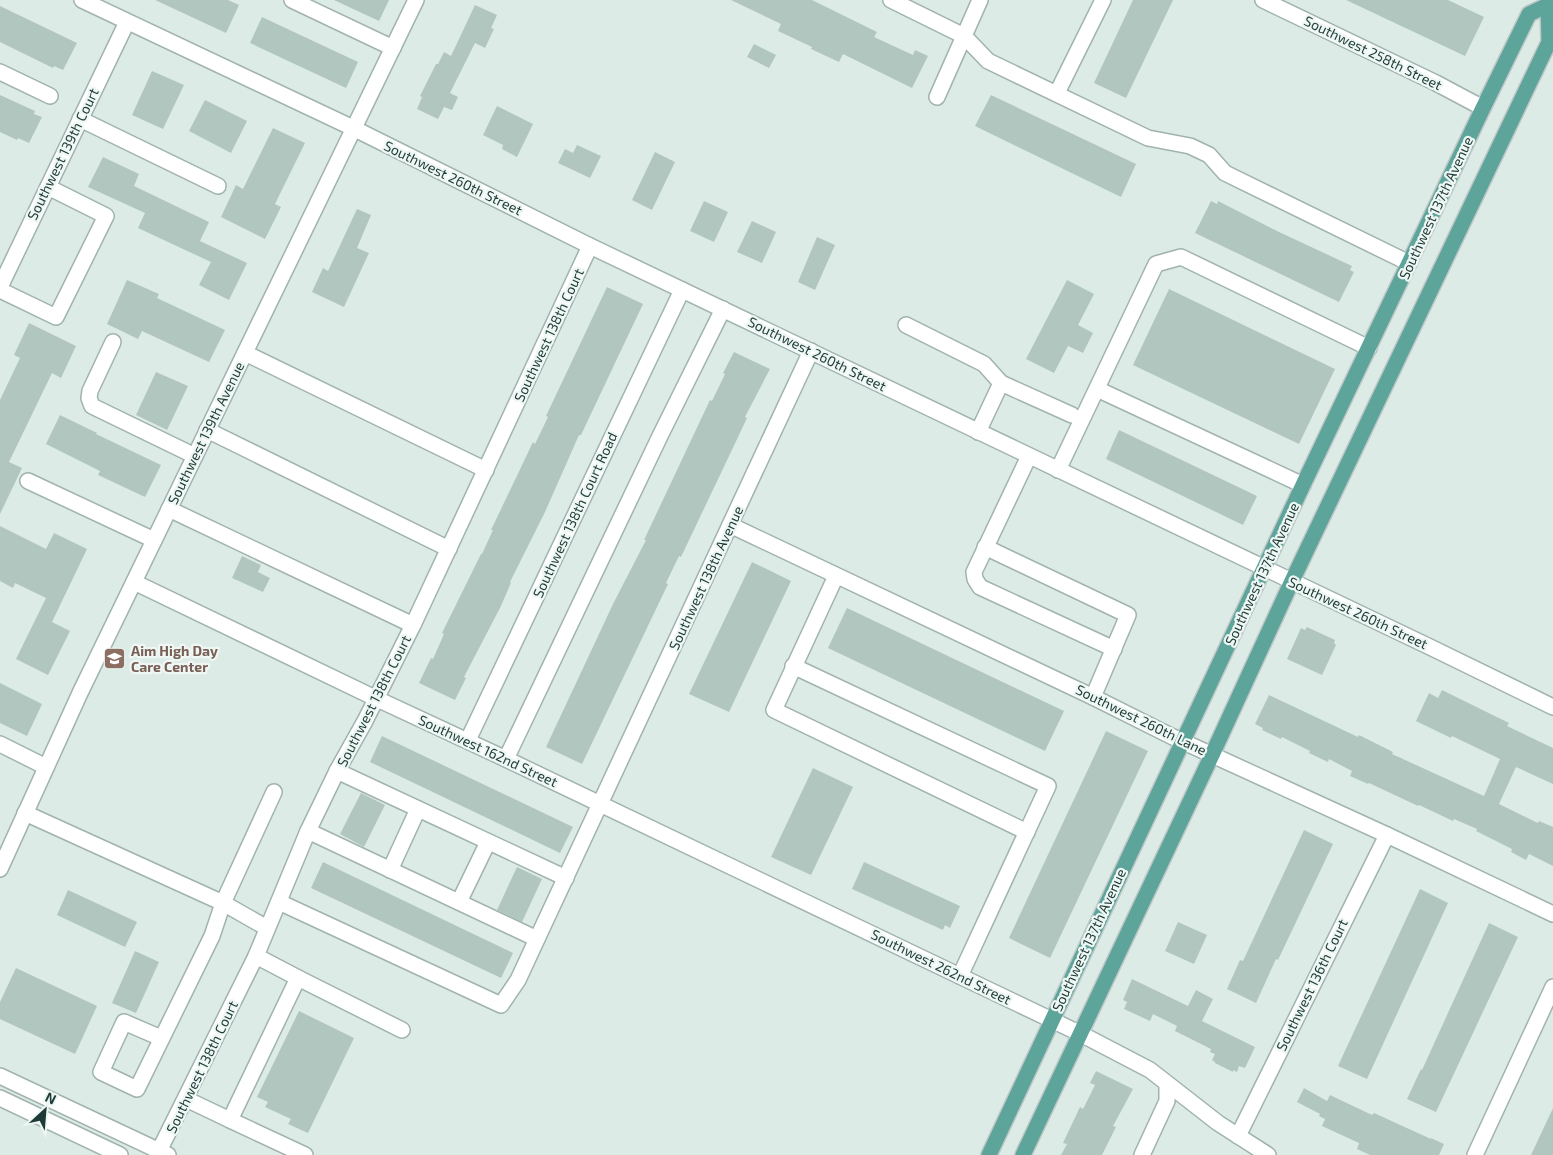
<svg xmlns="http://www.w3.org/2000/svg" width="1553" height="1155" viewBox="0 0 1553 1155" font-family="'Exo 2',sans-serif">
  <rect width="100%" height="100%" fill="#ddebe6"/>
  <!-- building -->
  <g fill="#b2c6c0">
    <polygon points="155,0 228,0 239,5 226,33"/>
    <polygon points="334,0 389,0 379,21"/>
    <polygon points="731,0 812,0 877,32 874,37 913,55 915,50 928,56 912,88 843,54 839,62 811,49 812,47 778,31 781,24"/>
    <polygon points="1133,0 1173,0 1126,98 1094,83"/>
    <polygon points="1346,0 1448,0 1484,17 1465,56"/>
    <polygon points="475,5 497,15 491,28 494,29 485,48 475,43 450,93 458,97 452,110 444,107 438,119 417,109 422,97 420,96 436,64 438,64 444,52 451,56"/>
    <polygon points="0,6 77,43 63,70 54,66 53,68 0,42"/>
    <polygon points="262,17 358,62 346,88 250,43"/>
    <polygon points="754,44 776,55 769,68 747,57"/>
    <polygon points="152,71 184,85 163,129 132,115"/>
    <polygon points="0,95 35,111 34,114 42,117 29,143 18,138 17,140 0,132"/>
    <polygon points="991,95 1136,164 1121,197 975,126"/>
    <polygon points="205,100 247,121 231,153 189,131"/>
    <polygon points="497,106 533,124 517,157 502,149 503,145 483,135"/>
    <polygon points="273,128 305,143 275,204 281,207 265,239 221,217 236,185 243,189"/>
    <polygon points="577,145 601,156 590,178 558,163 565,149 573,153"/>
    <polygon points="655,152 675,162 652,210 632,200"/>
    <polygon points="103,157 139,174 134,186 209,222 200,241 247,263 229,300 199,285 211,262 138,228 145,213 88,187"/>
    <polygon points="704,201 728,212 714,242 690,231"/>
    <polygon points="1211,201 1217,204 1218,201 1279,232 1352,266 1350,270 1354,272 1339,302 1195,233"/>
    <polygon points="357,209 371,215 357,248 369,253 344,307 312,292 323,268 328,271"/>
    <polygon points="752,221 776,232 762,263 737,252"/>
    <polygon points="817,237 835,245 815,290 798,282"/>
    <polygon points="127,280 159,294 157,298 225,330 209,362 142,331 138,339 107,324"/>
    <polygon points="1067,280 1094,294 1078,325 1093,333 1083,353 1068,346 1054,373 1026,359"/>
    <polygon points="607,287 643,304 581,435 579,435 545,512 510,582 511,583 500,608 464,677 466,678 455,700 419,683 431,658 433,659 444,634 442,633 481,554 482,554 493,530 491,530 533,442 535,444 548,417 546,416"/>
    <polygon points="1169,289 1335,369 1299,444 1133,365"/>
    <polygon points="29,323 76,346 61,378 52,373 9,462 22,468 0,514 0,400 20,358 14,355"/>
    <polygon points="734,352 770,369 745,417 747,418 730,454 681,557 679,556 666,583 668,584 582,764 546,747 614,602 646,540 644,540 710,400 712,401 725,374 723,373"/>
    <polygon points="156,372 188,386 167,430 136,415"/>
    <polygon points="60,415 97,433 96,434 161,465 145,497 98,475 100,471 46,444"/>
    <polygon points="1119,430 1257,496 1243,525 1106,459"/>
    <polygon points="0,526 46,549 54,533 87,549 52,622 70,631 48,675 16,659 46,598 15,583 13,588 0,581"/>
    <polygon points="242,556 261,565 258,572 270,578 263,592 232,578"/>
    <polygon points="752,562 791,581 729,712 689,694"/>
    <polygon points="847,608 1064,711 1045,751 828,648"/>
    <polygon points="1307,627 1335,640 1334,643 1336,645 1322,675 1287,659 1301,628 1305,630"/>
    <polygon points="0,683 42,704 27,736 0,723"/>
    <polygon points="1442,690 1509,723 1507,726 1553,748 1553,784 1516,767 1499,804 1538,823 1539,821 1553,827 1553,866 1529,854 1526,860 1511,852 1512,849 1476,831 1477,829 1454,819 1453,821 1419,805 1418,806 1369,783 1368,784 1350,776 1352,771 1329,759 1328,762 1309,753 1310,751 1282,737 1281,739 1262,730 1263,728 1255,724 1269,695 1358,737 1359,735 1393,752 1392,754 1484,796 1500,759 1452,736 1451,738 1416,721 1429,693 1438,698"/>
    <polygon points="1106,731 1148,751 1050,958 1009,938"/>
    <polygon points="382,736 573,827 560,853 370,762"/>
    <polygon points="813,768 853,787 811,875 771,857"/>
    <polygon points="361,793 385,805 364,847 340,834"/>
    <polygon points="1304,830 1333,844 1278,960 1276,959 1256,1003 1227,989 1240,960 1243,961"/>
    <polygon points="323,862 513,953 501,978 311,888"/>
    <polygon points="864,862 960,906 950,928 945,925 943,930 852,889"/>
    <polygon points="517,867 542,879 522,922 497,910"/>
    <polygon points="1420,889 1448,903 1367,1079 1338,1066"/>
    <polygon points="68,890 137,922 125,947 57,915"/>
    <polygon points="1178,922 1207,935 1194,964 1165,951"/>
    <polygon points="1489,923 1518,937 1436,1112 1407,1099 1421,1069 1422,1070"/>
    <polygon points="135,951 159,962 136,1013 112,1003"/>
    <polygon points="16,968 97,1006 75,1054 0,1019 0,1002"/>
    <polygon points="1132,979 1188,1006 1196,990 1213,999 1202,1021 1255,1047 1245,1068 1239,1066 1237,1072 1233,1070 1233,1072 1215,1063 1215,1062 1212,1060 1215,1054 1210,1052 1211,1049 1175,1031 1177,1026 1153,1014 1150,1021 1124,1009 1127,1002 1123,1000"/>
    <polygon points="299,1011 354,1038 308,1133 288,1124 291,1119 265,1107 268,1102 257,1097"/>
    <polygon points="1096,1071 1133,1089 1113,1126 1116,1127 1102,1155 1061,1155 1067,1144 1063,1143 1080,1107 1083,1109 1095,1085 1090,1083"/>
    <polygon points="1304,1088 1327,1101 1330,1095 1372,1115 1374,1113 1431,1139 1431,1138 1444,1144 1439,1155 1370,1155 1357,1149 1359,1143 1322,1126 1325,1119 1319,1116 1320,1114 1297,1102"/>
    <polygon points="1553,1108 1553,1155 1531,1155"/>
  </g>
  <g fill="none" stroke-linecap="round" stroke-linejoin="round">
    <defs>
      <g id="minor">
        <polyline points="82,0 353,128 590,246 1430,647 1553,707"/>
        <polyline points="292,0 393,48"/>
        <polyline points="891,0 964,36 988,61 1148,138 1190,146 1209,155 1225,173 1409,263"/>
        <polyline points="1263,0 1436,83 1483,108"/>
        <polyline points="0,72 50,96"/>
        <polyline points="1057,93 1103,0"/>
        <polyline points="937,97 980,0"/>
        <polyline points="80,119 218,186"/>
        <polyline points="0,287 127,22"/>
        <polyline points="0,290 56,317 106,216 48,187"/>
        <polyline points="906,325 984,364 1001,383"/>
        <polyline points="113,342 90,391 89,398 92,406 195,456"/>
        <polyline points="245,353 486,470"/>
        <polyline points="1097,389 1303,485"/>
        <polyline points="207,430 449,549"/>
        <polyline points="978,432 1001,383 1072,415"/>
        <polyline points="1029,456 974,572 975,579 980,587 1114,649"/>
        <polyline points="1058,470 1156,264 1181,257 1369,348"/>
        <polyline points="28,481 154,540"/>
        <polyline points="169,509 413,625"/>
        <polyline points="730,525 1093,697 1173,737 1387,835 1553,914"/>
        <polyline points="985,547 1128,615 1093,697"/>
        <polyline points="836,576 774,710 1027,832"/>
        <polyline points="134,582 375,698 506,759 1081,1034 1150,1070 1218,1123 1268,1155"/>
        <polyline points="793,666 1048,786 960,976"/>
        <polyline points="468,740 682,290"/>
        <polyline points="0,744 46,767"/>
        <polyline points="506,759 660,436 723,309"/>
        <polyline points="337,771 566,878"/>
        <polyline points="25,813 223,903 267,928"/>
        <polyline points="308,831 537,939"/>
        <polyline points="0,869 80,693 416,0"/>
        <polyline points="390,870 418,809"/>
        <polyline points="279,902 501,1005 518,980 537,939 811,351"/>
        <polyline points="459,902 488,842"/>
        <polyline points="256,956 298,978 230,1120 305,1155"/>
        <polyline points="298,978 402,1030"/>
        <polyline points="161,1038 124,1022 101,1072 137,1089 212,936 223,903 274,792"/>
        <polyline points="0,1076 168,1155"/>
        <polyline points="0,1098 120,1155"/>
        <polyline points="186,1099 230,1120"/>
        <polyline points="1238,1136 1387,835"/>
        <polyline points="157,1155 256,956 308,831 337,771 365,721 413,625 590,246"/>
        <polyline points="1142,1155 1167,1101 1167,1084"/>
        <polyline points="1475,1155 1553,987"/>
      </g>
      <g id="major">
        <polyline points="989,1155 1303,485 1483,108 1529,14 1548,5"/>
        <polyline points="1023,1155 1212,755 1292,581 1549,42 1548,5 1551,0"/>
      </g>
    </defs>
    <!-- minor casing -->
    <use href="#minor" stroke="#a0b3ae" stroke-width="18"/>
    <!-- major casing -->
    <use href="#major" stroke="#c0c8c7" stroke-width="18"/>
    <!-- minor -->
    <use href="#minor" stroke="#fff" stroke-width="15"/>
    <!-- major -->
    <use href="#major" stroke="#5da49b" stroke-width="15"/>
  </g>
  <!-- icons -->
  <defs>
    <symbol id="school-square" viewBox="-11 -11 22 22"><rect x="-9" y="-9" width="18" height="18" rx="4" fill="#8d6e63" stroke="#eef7f4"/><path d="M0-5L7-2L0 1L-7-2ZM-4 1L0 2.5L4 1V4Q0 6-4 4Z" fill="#fff"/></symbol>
  </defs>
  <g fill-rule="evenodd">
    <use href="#school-square" x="102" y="646" width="25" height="25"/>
  </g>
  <g text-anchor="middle" stroke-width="4.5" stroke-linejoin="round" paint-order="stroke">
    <!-- street labels -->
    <g font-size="14" fill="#1e3b37" stroke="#eef7f4">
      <text transform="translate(1373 53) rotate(26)" y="5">Southwest 258th Street</text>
      <text transform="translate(63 154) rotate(-64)" y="5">Southwest 139th Court</text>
      <text transform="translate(453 178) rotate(26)" y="5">Southwest 260th Street</text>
      <text transform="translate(1436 208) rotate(-65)" y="5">Southwest 137th Avenue</text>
      <text transform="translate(549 335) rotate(-65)" y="5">Southwest 138th Court</text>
      <text transform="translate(817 354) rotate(26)" y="5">Southwest 260th Street</text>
      <text transform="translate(206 433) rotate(-64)" y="5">Southwest 139th Avenue</text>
      <text transform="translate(575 515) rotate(-65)" y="5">Southwest 138th Court Road</text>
      <text transform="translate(1262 574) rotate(-65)" y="5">Southwest 137th Avenue</text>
      <text transform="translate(706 578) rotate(-65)" y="5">Southwest 138th Avenue</text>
      <text transform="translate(1358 613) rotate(25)" y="5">Southwest 260th Street</text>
      <text transform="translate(374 701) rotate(-63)" y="5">Southwest 138th Court</text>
      <text transform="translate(1141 720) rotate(26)" y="5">Southwest 260th Lane</text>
      <text transform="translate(488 751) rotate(25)" y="5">Southwest 162nd Street</text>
      <text transform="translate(1089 940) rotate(-65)" y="5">Southwest 137th Avenue</text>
      <text transform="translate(941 967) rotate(26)" y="5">Southwest 262nd Street</text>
      <text transform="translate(1312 985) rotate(-64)" y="5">Southwest 136th Court</text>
      <text transform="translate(202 1067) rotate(-64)" y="5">Southwest 138th Court</text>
    </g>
    <!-- education labels -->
    <g font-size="14" font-weight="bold" fill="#785e54" stroke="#eef7f4" text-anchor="start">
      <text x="131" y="656">Aim High Day<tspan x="131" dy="16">Care Center</tspan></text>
    </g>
  </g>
  <!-- north arrow -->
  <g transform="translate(45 1110) rotate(26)" stroke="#eef7f4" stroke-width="4" paint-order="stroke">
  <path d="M0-4L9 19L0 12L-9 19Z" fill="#1e3b37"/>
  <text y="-8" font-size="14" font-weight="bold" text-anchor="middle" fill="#1e3b37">N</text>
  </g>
</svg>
